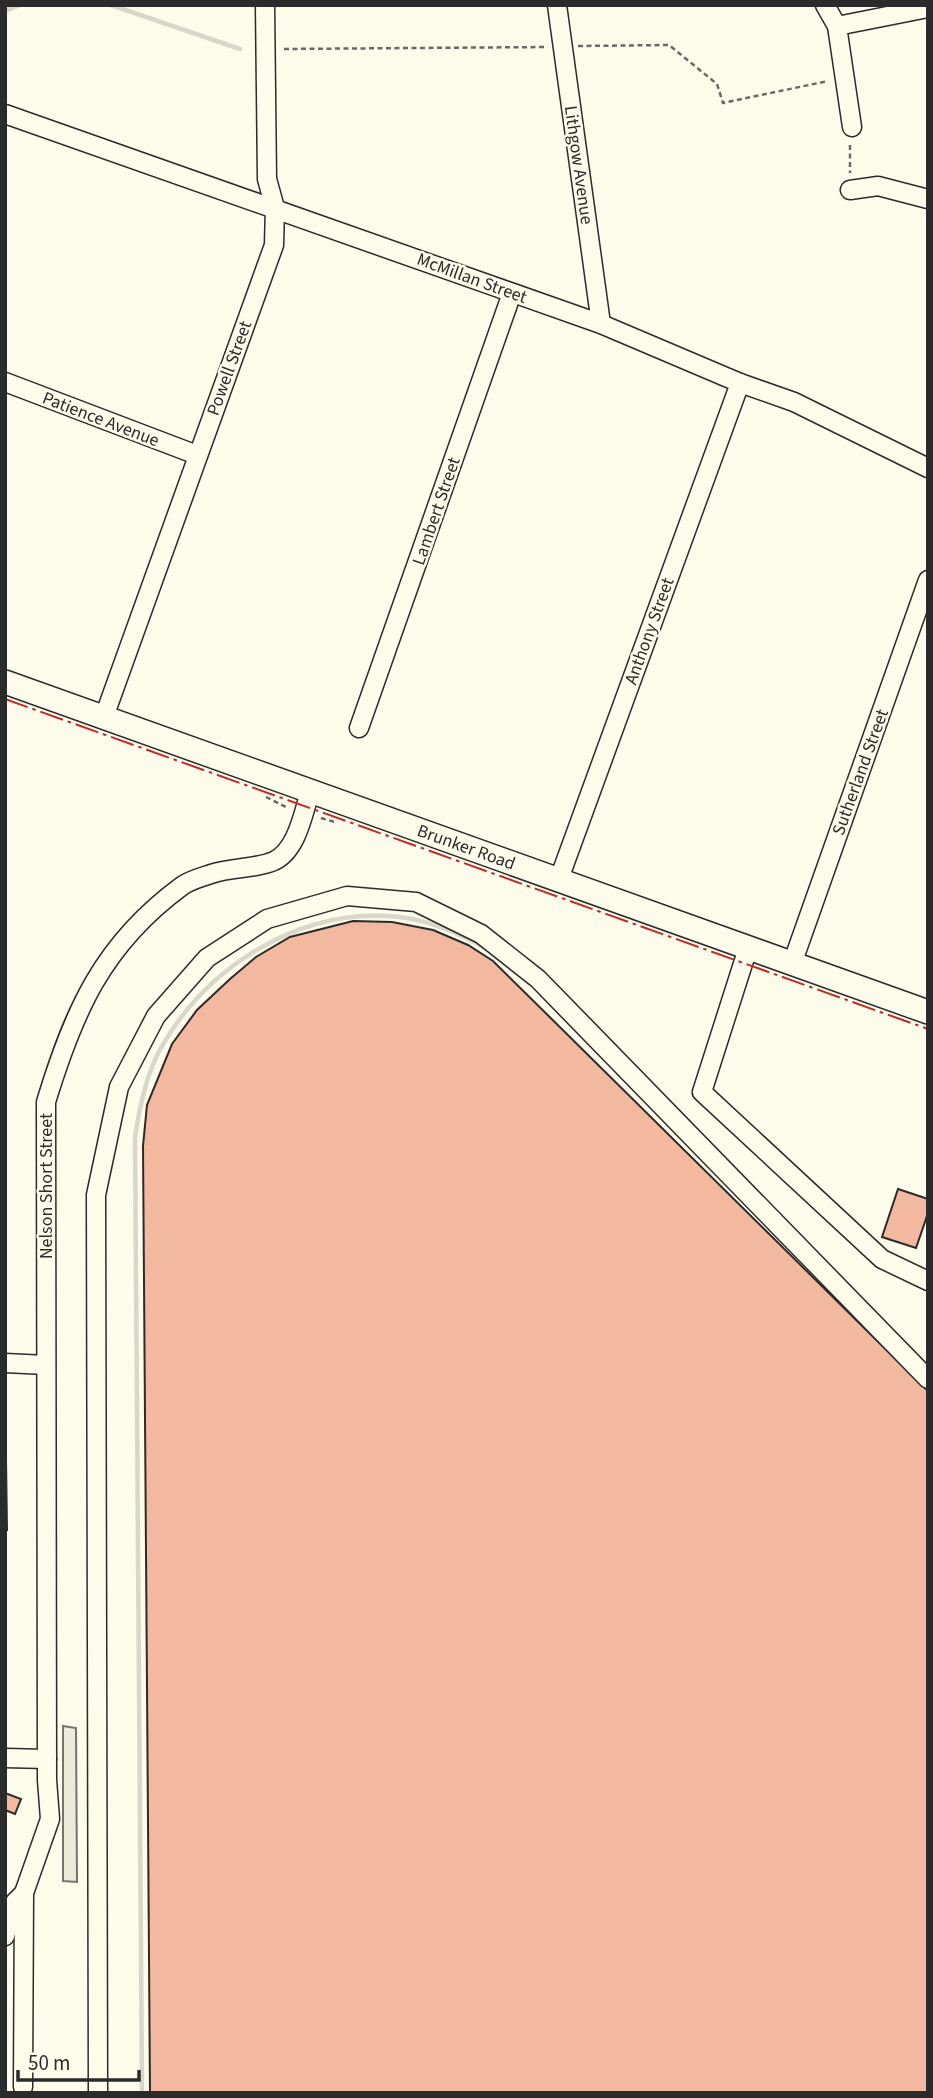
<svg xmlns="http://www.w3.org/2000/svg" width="933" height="2098" viewBox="0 0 933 2098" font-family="'Source Sans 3',sans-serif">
  <rect width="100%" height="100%" fill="#fdfbea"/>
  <!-- parking -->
  <polygon fill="#eceadb" stroke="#74746e" stroke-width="2" points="63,1726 76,1728 77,1882 63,1881"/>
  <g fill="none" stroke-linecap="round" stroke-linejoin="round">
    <!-- stream -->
    <g stroke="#d8d7c9" stroke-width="4.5">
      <polyline points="111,5 240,49"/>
      <polyline points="5,11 20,5"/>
      <path d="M142,2093L135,1137C140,1106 146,1074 162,1046C207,968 295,911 387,916C423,917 456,932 487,949"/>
    </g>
  </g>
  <!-- building -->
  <g fill="#f2b8a0" stroke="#2b2b2b" stroke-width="2">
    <polygon points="353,921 392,922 433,930 468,945 493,961 928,1391 928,2093 150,2093 143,1146 147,1105 172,1044 197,1010 230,979 256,957 290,937"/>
    <polygon points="898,1189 928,1199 928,1213 916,1248 882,1237"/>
    <polygon points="5,1387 7,1530 5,1530"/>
    <polygon points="5,1793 21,1799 15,1814 5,1810"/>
  </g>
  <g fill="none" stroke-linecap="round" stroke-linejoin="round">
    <defs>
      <g id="minor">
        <polyline points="557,5 601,324"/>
        <polyline points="825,5 837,26 852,127"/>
        <polyline points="837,26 928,8"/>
        <polyline points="5,114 601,324 740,383 794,402 928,468"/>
        <polyline points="850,190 878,186 928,199"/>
        <polyline points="5,382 197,455"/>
        <polyline points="104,717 274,245 275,208 267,179 265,5"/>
        <polyline points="359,728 512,293"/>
        <polyline points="559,879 740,383"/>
        <polyline points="748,948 702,1092 882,1259 928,1281"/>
        <polyline points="792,964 928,580"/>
        <polyline points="5,1363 46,1365"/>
        <polyline points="5,1758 47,1759"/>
        <polyline points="5,1936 15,1902 24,1893"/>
        <path d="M23,2087L24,1893L50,1819L47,1780L46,1102C74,1010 103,944 182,886C190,880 202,877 211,874C231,867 256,869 274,861C297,850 303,814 310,792"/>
        <polyline points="98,2093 96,1195 119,1087 156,1016 207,958 267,919 347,896 416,902 481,934 538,979 928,1379"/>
      </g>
      <g id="major">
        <path id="s1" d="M5,682L928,1012"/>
      </g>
    </defs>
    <!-- minor casing -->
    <use href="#minor" stroke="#2b2b2b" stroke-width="21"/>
    <!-- major casing -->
    <use href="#major" stroke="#2b2b2b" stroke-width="26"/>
    <!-- path -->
    <g stroke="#6a6964" stroke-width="2.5" stroke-dasharray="5 3.5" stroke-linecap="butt">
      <polyline points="578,46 669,45 717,84 723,103 828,81"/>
      <polyline points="284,49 547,47"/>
      <polyline points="850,145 850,173"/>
      <polyline points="266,797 288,808"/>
      <polyline points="321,818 335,822"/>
    </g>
    <!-- minor -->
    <use href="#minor" stroke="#fdfbea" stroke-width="18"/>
    <!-- major -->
    <use href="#major" stroke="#fdfbea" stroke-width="23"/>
    <!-- power -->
    <polyline stroke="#c62828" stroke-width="2" stroke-dasharray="24 5 3.5 5" stroke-linecap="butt" points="5,699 928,1029"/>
  </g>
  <g text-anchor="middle" stroke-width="5" stroke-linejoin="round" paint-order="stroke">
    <!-- street labels -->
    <g font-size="18" fill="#2b2b2b" stroke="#fdfbea">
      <text transform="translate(579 165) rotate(82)" y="6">Lithgow Avenue</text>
      <text transform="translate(472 278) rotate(20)" y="6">McMillan Street</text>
      <text transform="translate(229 368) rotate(-70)" y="6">Powell Street</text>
      <text transform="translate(101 419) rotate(21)" y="6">Patience Avenue</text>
      <text transform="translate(436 511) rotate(-71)" y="6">Lambert Street</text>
      <text transform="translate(649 631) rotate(-70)" y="6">Anthony Street</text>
      <text transform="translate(860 772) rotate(-70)" y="6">Sutherland Street</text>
      <text dy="6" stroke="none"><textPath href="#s1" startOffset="490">Brunker Road</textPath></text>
      <text transform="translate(46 1186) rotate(-90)" y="6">Nelson Short Street</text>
    </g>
  </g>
  <!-- border -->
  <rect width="933" height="2098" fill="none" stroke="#2b2b2b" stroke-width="14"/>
  <!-- scale -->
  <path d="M18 2070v10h121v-10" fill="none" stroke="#2b2b2b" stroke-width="3.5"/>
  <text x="28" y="2070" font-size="21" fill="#2b2b2b" stroke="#fdfbea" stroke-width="5" paint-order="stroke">50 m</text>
</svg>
